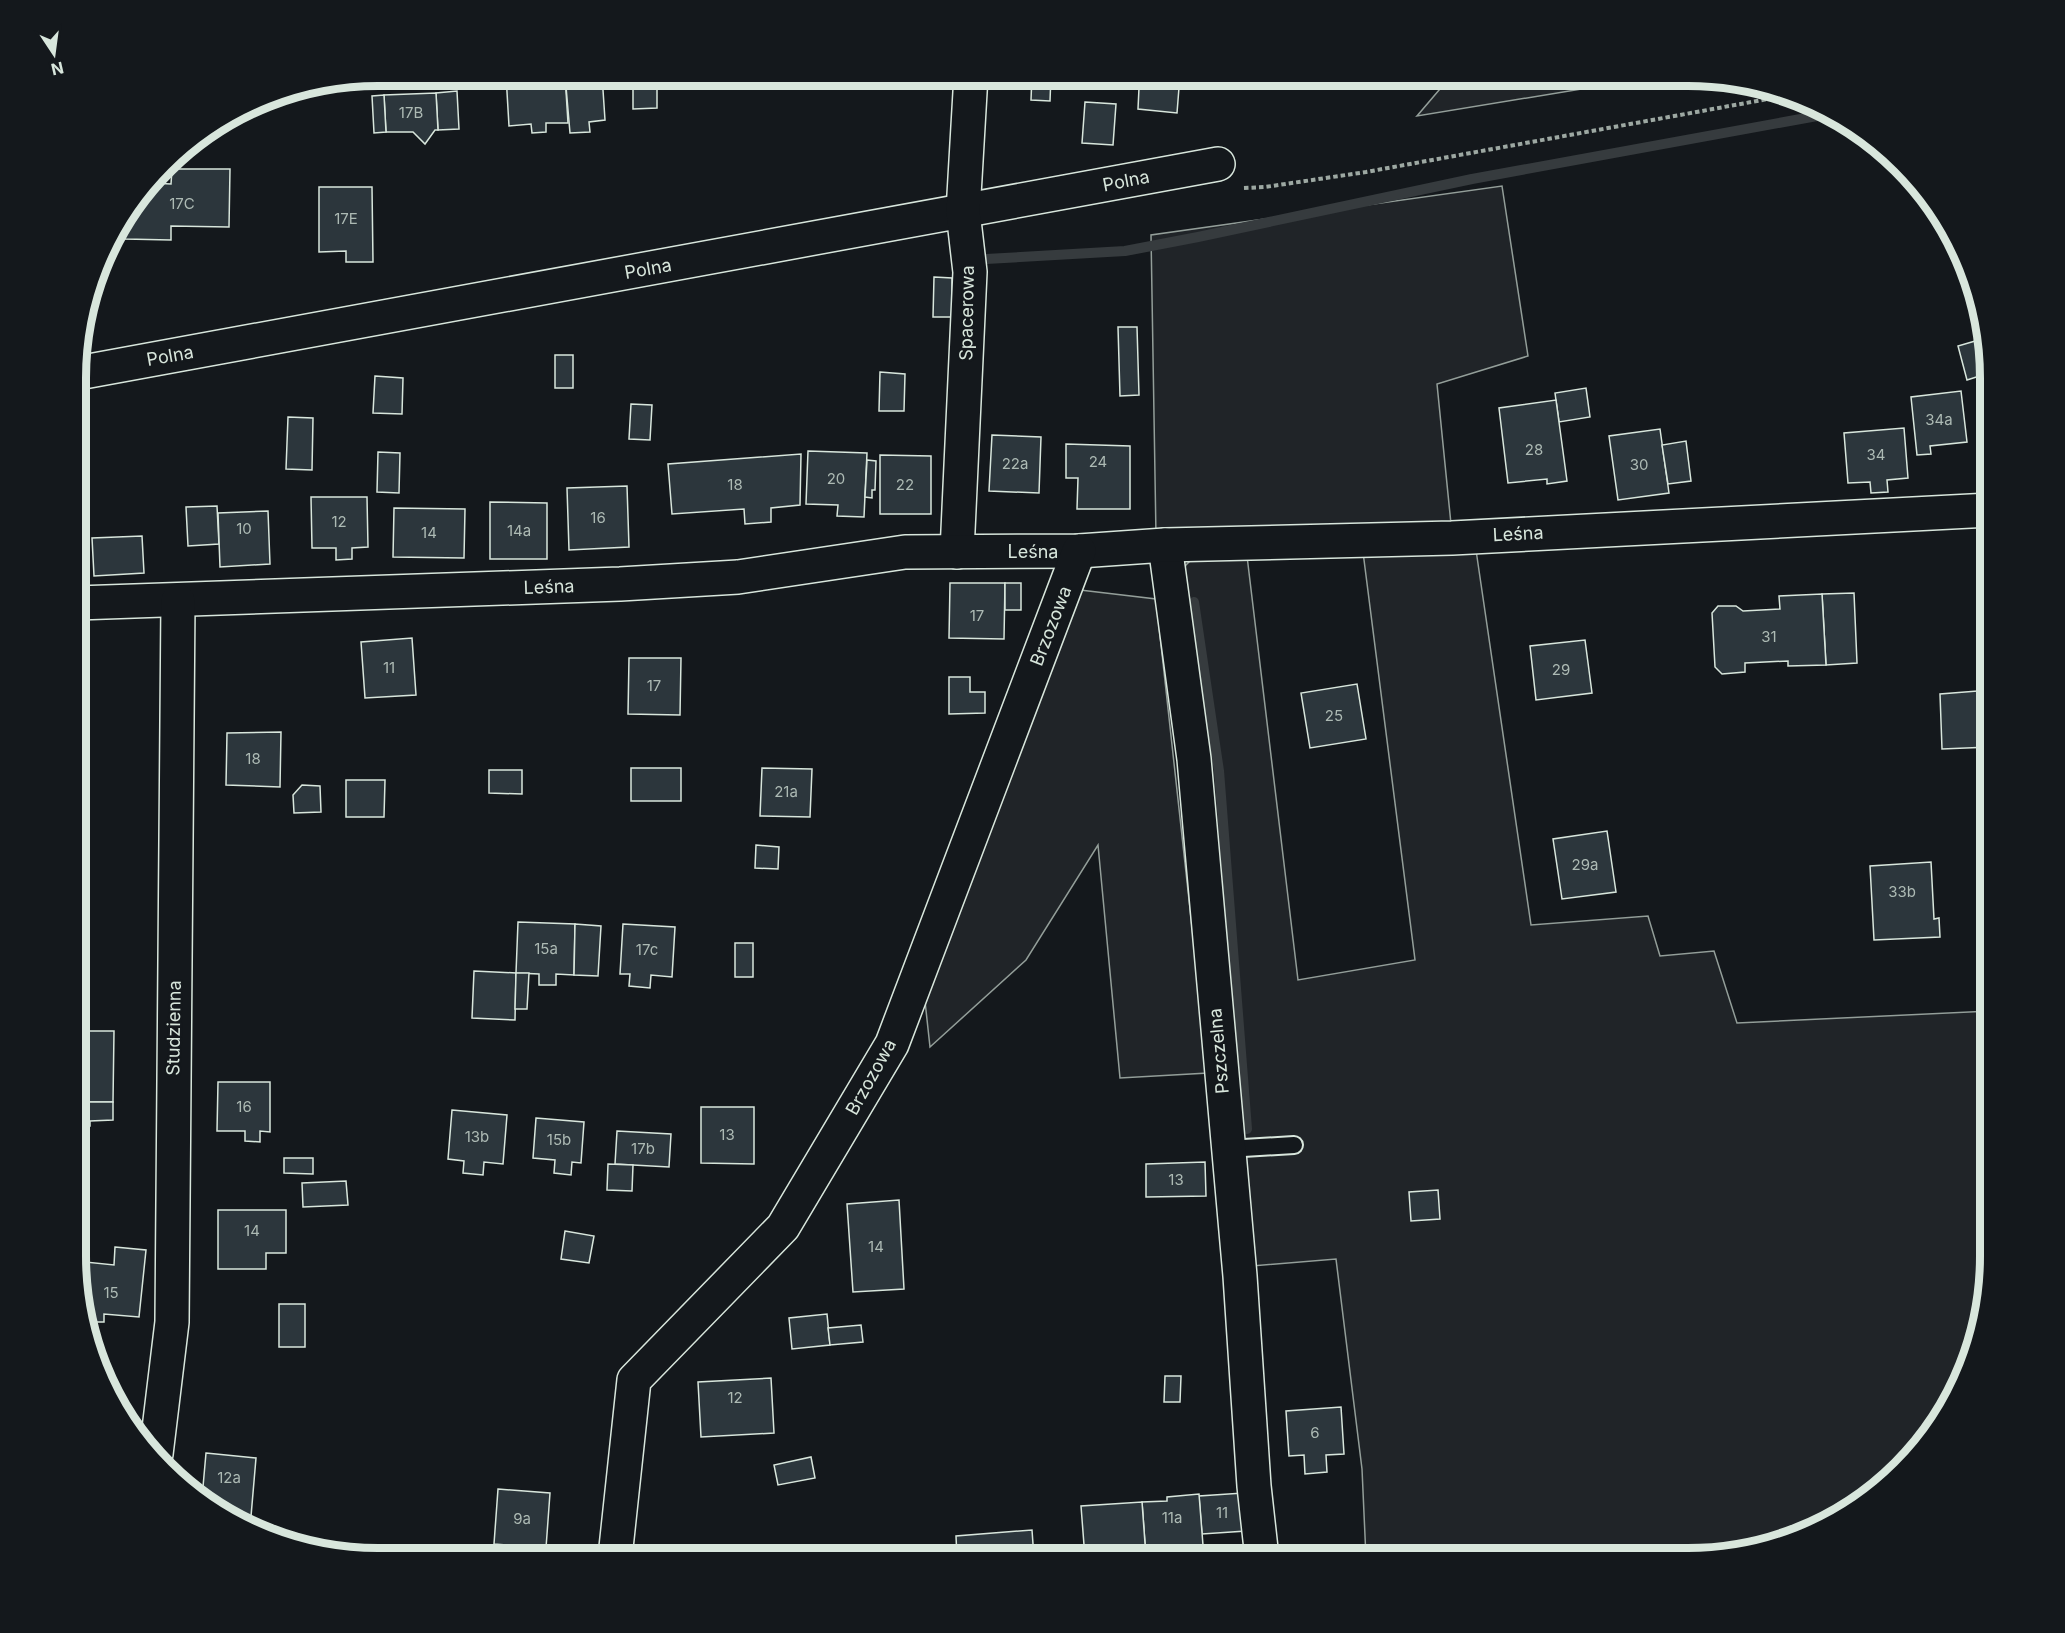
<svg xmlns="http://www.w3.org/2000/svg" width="2065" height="1633" viewBox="0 0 2065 1633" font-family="Inter,sans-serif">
  <rect width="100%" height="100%" fill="#14181c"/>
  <!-- green -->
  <g fill="#202428" stroke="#939e99" stroke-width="1.5">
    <polygon points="1451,76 1660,76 1417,116"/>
    <polygon points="1502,186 1528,356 1437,384 1451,524 1156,536 1151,235"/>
    <polygon points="1476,550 1531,925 1648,916 1660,956 1714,951 1737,1023 1990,1011 1989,1275 1967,1371 1915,1455 1856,1507 1803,1535 1687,1558 1366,1558 1362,1469 1336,1259 1252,1266 1182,574 1186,565 1193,558 1247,556 1298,980 1415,960 1363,552"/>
    <polygon points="1080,590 1156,599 1208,1073 1120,1078 1098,845 1026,960 930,1047 924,992"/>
  </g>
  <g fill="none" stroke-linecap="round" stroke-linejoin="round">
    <!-- stream -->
    <g stroke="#363b3e" stroke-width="10">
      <polyline points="986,259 1125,251 1198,237 1472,179 1828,114"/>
      <polyline points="1194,602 1219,771 1247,1129"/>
    </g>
  </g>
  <!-- building -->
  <g fill="#2c363c" stroke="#d8e6dc" stroke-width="1.5">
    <polygon points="506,75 565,75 568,123 546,123 546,132 532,133 531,124 509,126"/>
    <polygon points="565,75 602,75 605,120 589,122 590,132 570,133"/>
    <polygon points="633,75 657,75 657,108 633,109"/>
    <polygon points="1032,75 1051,75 1050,101 1031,100"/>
    <polygon points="1121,75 1180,75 1177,113 1138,109 1139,88 1120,86"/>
    <polygon points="457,91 459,129 438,130 436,93"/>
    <polygon points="436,93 438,130 435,130 425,144 413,132 386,132 384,95"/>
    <polygon points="384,95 386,132 374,133 372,96"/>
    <polygon points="1085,102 1116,104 1113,145 1082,143"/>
    <polygon points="172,169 230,169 229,227 171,226 171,240 125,239 126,214 151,183 171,184"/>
    <polygon points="319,187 372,187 373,262 346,262 346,251 319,252"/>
    <polygon points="934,277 952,278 952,317 933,317"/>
    <polygon points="1118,327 1137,327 1139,395 1120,396"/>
    <polygon points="1982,339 1989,373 1967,380 1958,346"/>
    <rect x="555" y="355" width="18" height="33"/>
    <polygon points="880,372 905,374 904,411 879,411"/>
    <polygon points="375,376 403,378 402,414 373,413"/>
    <polygon points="1586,388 1590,417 1559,422 1555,393"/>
    <polygon points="1961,391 1967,442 1930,446 1931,454 1917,455 1911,397"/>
    <polygon points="1556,400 1567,481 1547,484 1547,479 1508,483 1499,408"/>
    <polygon points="631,404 652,405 650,440 629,439"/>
    <polygon points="288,417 313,418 312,470 286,469"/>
    <polygon points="1904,428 1908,478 1887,480 1888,492 1871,493 1870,482 1848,483 1844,433"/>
    <polygon points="1660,429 1669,493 1618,500 1609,436"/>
    <polygon points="992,435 1041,437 1039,493 989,491"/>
    <polygon points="1686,441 1691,481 1668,484 1662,445"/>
    <polygon points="1066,444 1130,446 1130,509 1077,509 1078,478 1066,478"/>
    <polygon points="808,451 867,453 864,517 837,516 838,505 806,504"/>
    <polygon points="378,452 400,453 399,493 377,492"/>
    <polygon points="801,454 800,505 771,508 771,522 745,524 744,509 672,514 668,464"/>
    <polygon points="880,455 931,456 931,514 880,514"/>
    <polygon points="867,460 876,461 875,490 872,490 872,498 865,497"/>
    <polygon points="627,486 629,547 569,550 567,488"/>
    <polygon points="311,497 367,497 368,547 352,548 352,559 336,560 336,548 312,548"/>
    <polygon points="490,502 547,503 547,559 490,559"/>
    <polygon points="217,506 219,544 188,546 186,507"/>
    <polygon points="394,508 465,509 464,558 393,557"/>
    <polygon points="268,511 270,564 220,567 218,513"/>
    <polygon points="142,536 144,573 94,576 92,538"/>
    <polygon points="950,583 1005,583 1004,639 949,638"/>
    <rect x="1005" y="583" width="16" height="27"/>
    <polygon points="1854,593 1857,663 1826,665 1822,594"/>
    <polygon points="1822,594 1826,665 1788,666 1788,661 1745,663 1745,672 1722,674 1715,667 1712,613 1718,606 1736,606 1743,611 1780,609 1779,596"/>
    <polygon points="412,638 416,695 365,698 361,642"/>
    <polygon points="1585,640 1592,693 1536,700 1530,646"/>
    <polygon points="629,658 681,658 680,715 628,714"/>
    <polygon points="949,677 970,677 970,692 985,692 985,713 949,714"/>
    <polygon points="1357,684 1366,739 1310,748 1301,693"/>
    <polygon points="1990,690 1990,747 1942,749 1940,694"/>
    <polygon points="281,732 280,787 226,785 227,733"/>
    <rect x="631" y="768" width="50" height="33"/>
    <polygon points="762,768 812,769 810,817 760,816"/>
    <polygon points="489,770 522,770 522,794 489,793"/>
    <polygon points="346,780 385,780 384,817 346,817"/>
    <polygon points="302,785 320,786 321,812 294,813 293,795"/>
    <polygon points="1607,831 1616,892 1562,899 1553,839"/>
    <polygon points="756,845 779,847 778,869 755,868"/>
    <polygon points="1931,862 1934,919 1939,918 1940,937 1874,940 1870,866"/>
    <rect x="1983" y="905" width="7" height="26"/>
    <polygon points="518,922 575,924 574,975 556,974 556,985 539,985 539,974 516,973"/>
    <polygon points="575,924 601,926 598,976 574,975"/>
    <polygon points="623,924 675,927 672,977 651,975 650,988 629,986 630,974 620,974"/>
    <rect x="735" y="943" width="18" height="34"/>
    <polygon points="474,971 516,973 515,1020 472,1018"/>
    <polygon points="516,973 529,973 527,1009 515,1009"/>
    <polygon points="82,1031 114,1031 113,1102 81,1102"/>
    <polygon points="218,1082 270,1082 270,1132 260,1131 260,1142 245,1141 245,1131 217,1131"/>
    <polygon points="81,1102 113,1102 113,1120 90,1121 90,1126 81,1126"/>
    <polygon points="701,1107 754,1107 754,1164 701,1163"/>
    <polygon points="452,1110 507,1115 503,1164 484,1162 483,1175 463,1173 464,1161 448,1159"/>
    <polygon points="536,1118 584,1122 581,1163 572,1162 571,1175 554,1173 555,1160 533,1158"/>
    <polygon points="617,1131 671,1134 669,1167 615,1164"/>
    <polygon points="284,1158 313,1158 313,1174 284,1173"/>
    <polygon points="1205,1162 1206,1196 1146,1197 1146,1164"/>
    <polygon points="608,1164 633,1165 632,1191 607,1190"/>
    <polygon points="346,1181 348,1205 303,1207 302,1183"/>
    <polygon points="1438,1190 1440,1219 1411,1221 1409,1192"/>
    <polygon points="899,1200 904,1289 853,1292 847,1204"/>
    <polygon points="218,1210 286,1210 286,1253 266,1253 266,1269 218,1269"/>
    <polygon points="565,1231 594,1236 589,1263 561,1259"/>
    <polygon points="115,1247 146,1250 139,1317 104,1314 104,1322 91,1322 91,1310 85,1310 76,1275 76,1261 114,1265"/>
    <rect x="279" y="1304" width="26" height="43"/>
    <polygon points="827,1314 830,1345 792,1349 789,1318"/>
    <polygon points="861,1325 863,1342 830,1345 828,1328"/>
    <polygon points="1165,1376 1181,1376 1180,1402 1164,1402"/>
    <polygon points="771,1378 774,1433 701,1437 698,1382"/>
    <polygon points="1341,1407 1344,1454 1326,1455 1327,1472 1305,1474 1304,1455 1289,1456 1286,1411"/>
    <polygon points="206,1453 256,1458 250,1528 202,1498"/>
    <polygon points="811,1457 815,1478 778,1485 774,1465"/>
    <polygon points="498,1489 550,1493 546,1548 494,1544"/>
    <polygon points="1243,1493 1246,1531 1202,1534 1199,1496"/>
    <polygon points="1199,1494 1204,1558 1173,1558 1173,1554 1146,1557 1142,1502 1167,1501 1167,1497"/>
    <polygon points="1142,1502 1146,1557 1085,1558 1081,1506"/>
    <polygon points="1032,1530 1034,1558 957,1558 956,1536"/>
  </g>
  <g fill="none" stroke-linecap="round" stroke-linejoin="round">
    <defs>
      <polyline id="lane" points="1227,1149 1294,1145"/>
      <g id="street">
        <polyline points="78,373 1218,164"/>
        <polyline points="1165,545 1194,759 1240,1276 1254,1486 1262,1558"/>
        <polyline points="957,552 970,272 963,212 971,75"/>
        <polyline points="77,603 620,584 738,577 905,552 1079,551 1165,545 1452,538 1990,510"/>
        <polyline points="156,1454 172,1322 178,601"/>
        <polyline points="615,1557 634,1380 783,1227 892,1044 1079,551"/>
      </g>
    </defs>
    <!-- lane casing -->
    <use href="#lane" stroke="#d8e6dc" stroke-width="20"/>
    <!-- street casing -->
    <use href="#street" stroke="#d8e6dc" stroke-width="36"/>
    <!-- path -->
    <polyline stroke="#9da8a2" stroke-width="4" stroke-dasharray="4.5 3" stroke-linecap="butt" points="1244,188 1265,187 1366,172 1790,95"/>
    <!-- lane -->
    <use href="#lane" stroke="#14181c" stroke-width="16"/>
    <!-- street -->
    <use href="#street" stroke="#14181c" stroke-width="33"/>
  </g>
  <g text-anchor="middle" stroke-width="4.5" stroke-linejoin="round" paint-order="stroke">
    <!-- number labels -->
    <g font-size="15" fill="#adbab4">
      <text x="411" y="118">17B</text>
      <text x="182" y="209">17C</text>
      <text x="346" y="224">17E</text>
      <text x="1939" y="425">34a</text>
      <text x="1534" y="455">28</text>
      <text x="1876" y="460">34</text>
      <text x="1098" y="467">24</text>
      <text x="1015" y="469">22a</text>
      <text x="1639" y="470">30</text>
      <text x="836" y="484">20</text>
      <text x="735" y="490">18</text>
      <text x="905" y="490">22</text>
      <text x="598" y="523">16</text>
      <text x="339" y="527">12</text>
      <text x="244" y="534">10</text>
      <text x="519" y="536">14a</text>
      <text x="429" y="538">14</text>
      <text x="977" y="621">17</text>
      <text x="1769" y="642">31</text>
      <text x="389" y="673">11</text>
      <text x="1561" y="675">29</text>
      <text x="654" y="691">17</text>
      <text x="1334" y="721">25</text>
      <text x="253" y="764">18</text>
      <text x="786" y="797">21a</text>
      <text x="1585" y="870">29a</text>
      <text x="1902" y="897">33b</text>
      <text x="546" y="954">15a</text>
      <text x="647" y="955">17c</text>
      <text x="244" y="1112">16</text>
      <text x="727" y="1140">13</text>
      <text x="477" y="1142">13b</text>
      <text x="559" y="1145">15b</text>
      <text x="643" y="1154">17b</text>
      <text x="1176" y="1185">13</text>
      <text x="252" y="1236">14</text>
      <text x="876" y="1252">14</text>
      <text x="111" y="1298">15</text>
      <text x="735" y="1403">12</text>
      <text x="1315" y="1438">6</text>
      <text x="229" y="1483">12a</text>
      <text x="1222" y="1518">11</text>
      <text x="1172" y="1523">11a</text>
      <text x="522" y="1524">9a</text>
    </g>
    <!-- street labels -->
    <g font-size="18" fill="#d8e6dc" stroke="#14181c">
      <text transform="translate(1126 181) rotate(-11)" y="6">Polna</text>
      <text transform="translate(648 269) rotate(-10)" y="6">Polna</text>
      <text transform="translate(967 313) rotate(-89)" y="6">Spacerowa</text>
      <text transform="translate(170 356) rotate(-10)" y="6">Polna</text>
      <text transform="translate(1518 534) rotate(-3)" y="6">Leśna</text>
      <text x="1033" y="558">Leśna</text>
      <text transform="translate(549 587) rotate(-2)" y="6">Leśna</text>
      <text transform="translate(1051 626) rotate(-69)" y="6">Brzozowa</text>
      <text transform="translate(174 1028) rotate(-89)" y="6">Studzienna</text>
      <text transform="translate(1219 1051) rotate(-95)" y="6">Pszczelna</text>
      <text transform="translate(871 1077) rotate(-61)" y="6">Brzozowa</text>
    </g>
  </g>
  <!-- crop -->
  <path d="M0 0H2065V1633H0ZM378 86H1688A292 292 0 0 1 1980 378V1256A292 292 0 0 1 1688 1548H378A292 292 0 0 1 86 1256V378A292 292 0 0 1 378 86Z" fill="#14181c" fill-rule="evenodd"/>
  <path fill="none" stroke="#d8e6dc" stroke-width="8" d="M378 86H1688A292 292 0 0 1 1980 378V1256A292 292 0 0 1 1688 1548H378A292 292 0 0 1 86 1256V378A292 292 0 0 1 378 86Z"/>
  <!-- north arrow -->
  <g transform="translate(54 54) rotate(167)" stroke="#14181c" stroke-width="4.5" paint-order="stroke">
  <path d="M0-4.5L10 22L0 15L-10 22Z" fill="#d8e6dc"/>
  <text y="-9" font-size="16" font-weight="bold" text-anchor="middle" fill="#d8e6dc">N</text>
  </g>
</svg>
